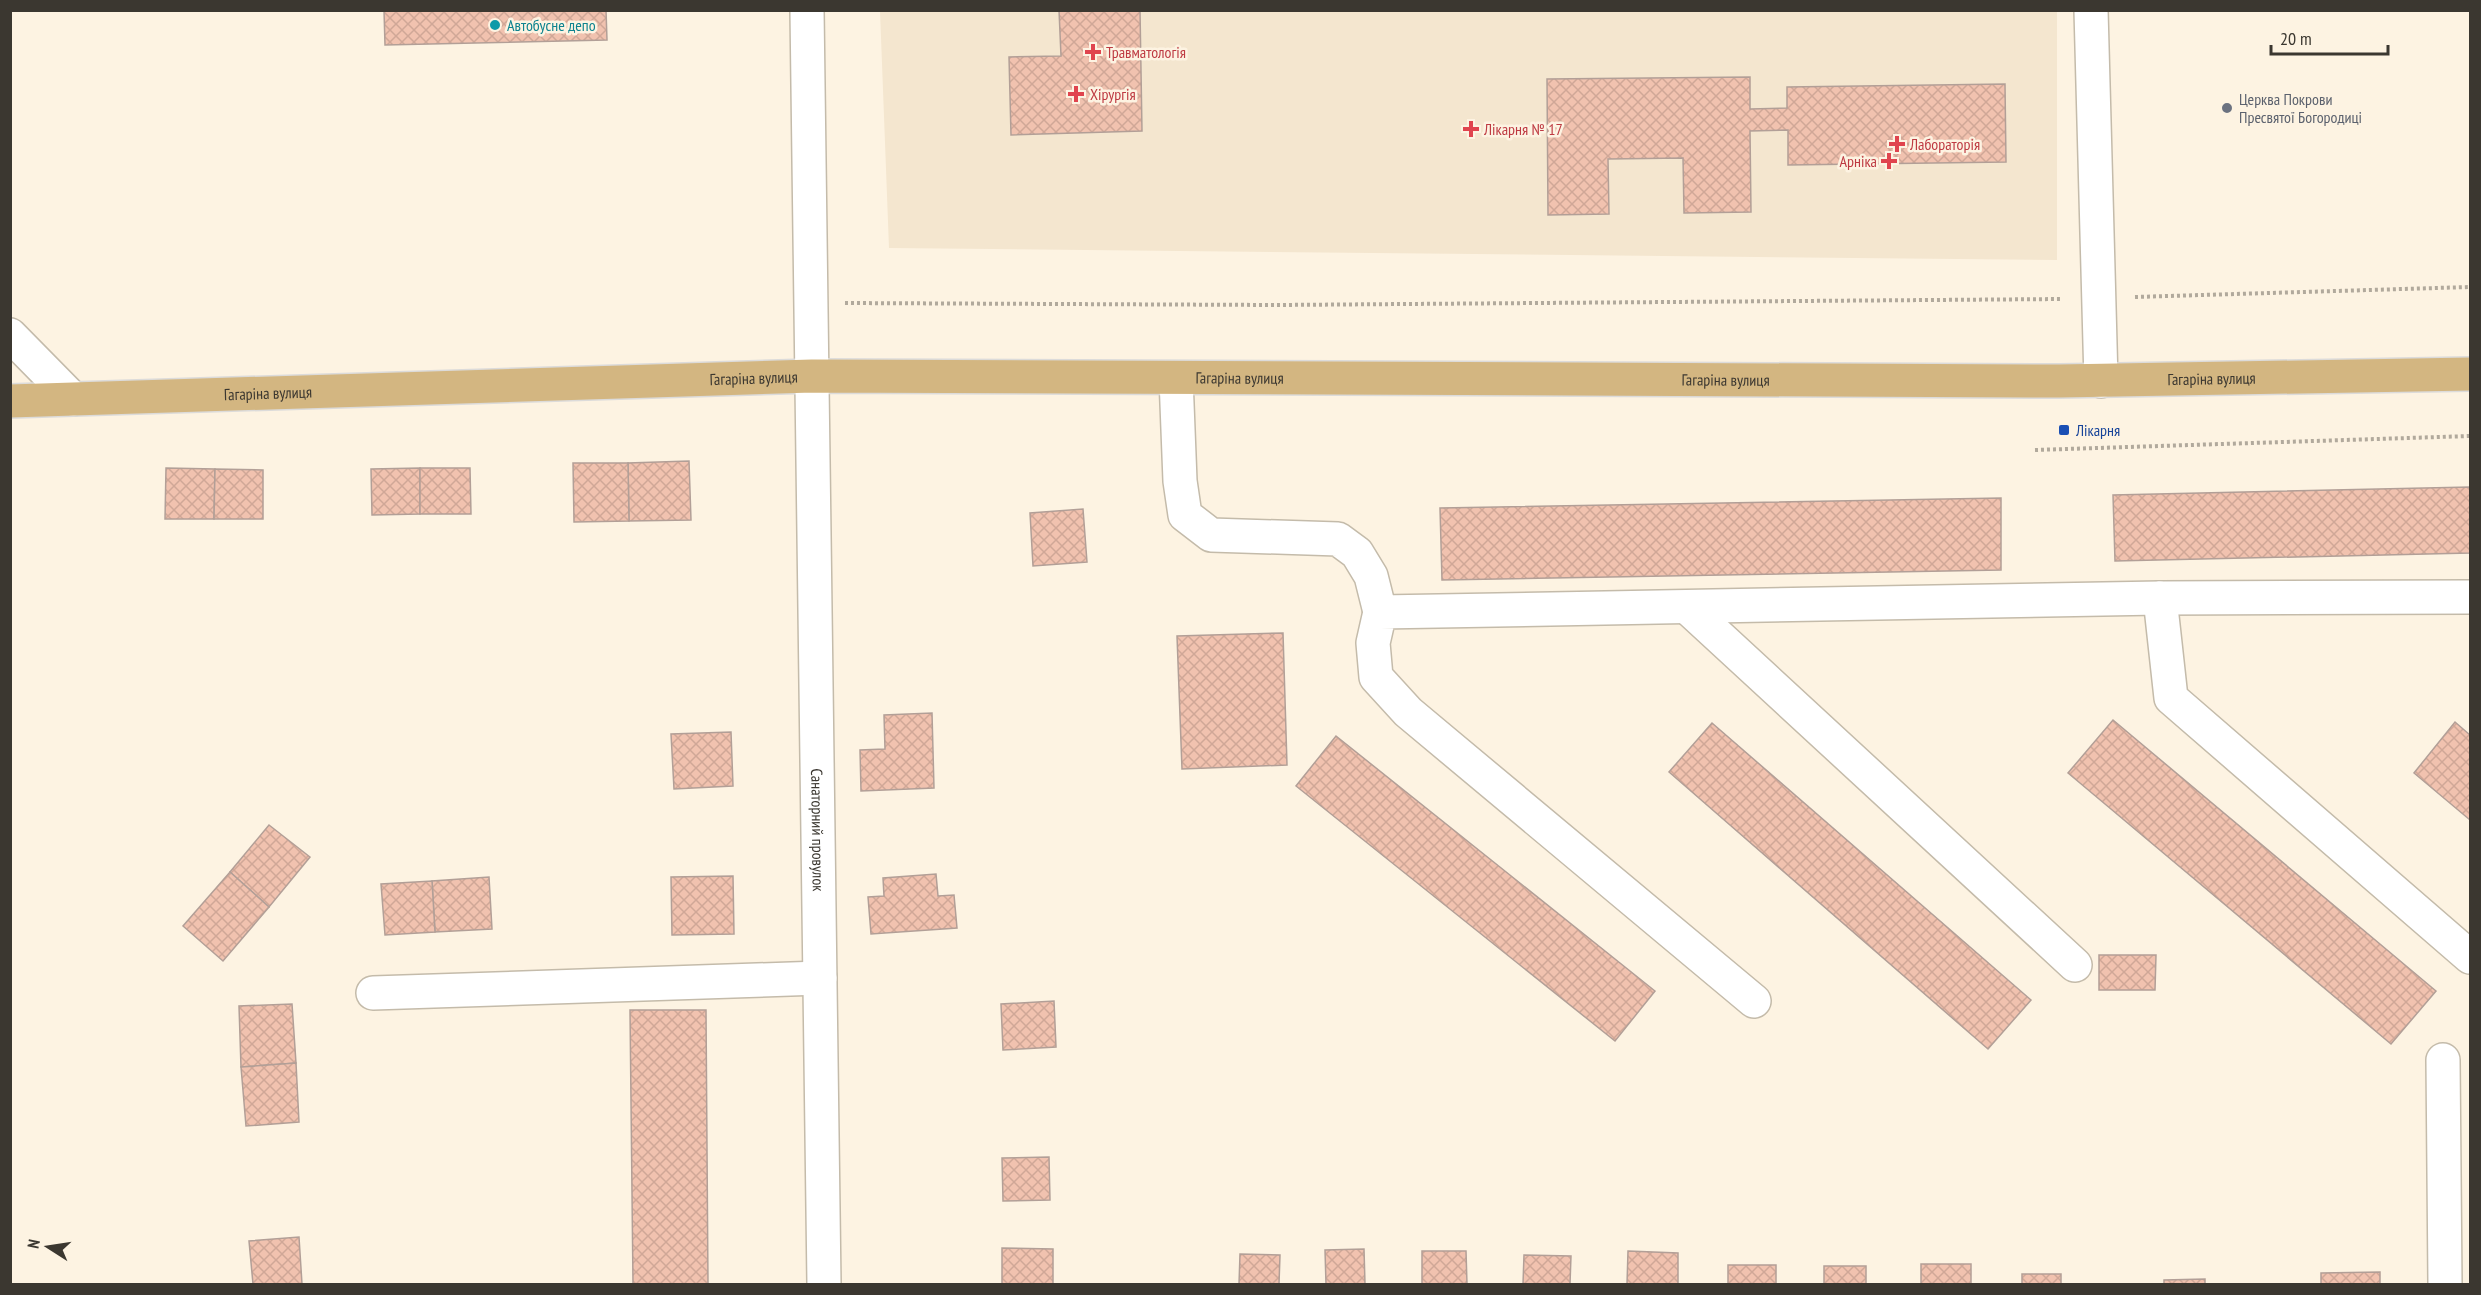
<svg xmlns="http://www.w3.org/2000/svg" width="2481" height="1295" viewBox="0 0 2481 1295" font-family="'PT Sans Narrow',sans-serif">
  <defs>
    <pattern id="building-cross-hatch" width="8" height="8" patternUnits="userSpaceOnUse" patternTransform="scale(1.5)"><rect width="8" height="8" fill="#f1c2af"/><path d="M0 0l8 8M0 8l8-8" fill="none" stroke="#d0a797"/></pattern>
  </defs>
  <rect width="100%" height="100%" fill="#fdf3e2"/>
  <!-- built -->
  <polygon fill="#f4e6cf" points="880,11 2057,11 2057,260 889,248"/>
  <!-- building -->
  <g fill="url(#building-cross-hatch)" stroke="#b29f97" stroke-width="1.5">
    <polygon points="384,10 606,10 607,40 385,45"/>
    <polygon points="1059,10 1140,10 1142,131 1011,135 1009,57 1061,56"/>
    <polygon points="1750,77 1750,109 1787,108 1787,87 2005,84 2006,162 1788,165 1788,130 1750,131 1751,212 1684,213 1683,158 1608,159 1609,214 1548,215 1547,79"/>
    <polygon points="689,461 691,520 629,521 628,463"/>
    <polygon points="573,463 628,463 629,521 574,522"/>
    <polygon points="166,468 215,469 214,519 165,519"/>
    <polygon points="420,468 420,514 372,515 371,469"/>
    <polygon points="420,468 470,468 471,514 420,514"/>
    <polygon points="215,469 263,470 263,519 214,519"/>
    <polygon points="2470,487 2470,553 2115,561 2113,495"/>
    <polygon points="2001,498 2001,570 1442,580 1440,508"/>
    <polygon points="1083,509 1087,562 1033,566 1030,513"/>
    <polygon points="1283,633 1287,765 1182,769 1177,636"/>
    <polygon points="932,713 934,788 861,791 860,750 885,749 884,715"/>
    <polygon points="2113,720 2436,991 2391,1044 2068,773"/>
    <polygon points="2455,722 2470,735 2470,820 2414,773"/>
    <polygon points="1712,723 2031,1000 1988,1049 1669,772"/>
    <polygon points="731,732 733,786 674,789 671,734"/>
    <polygon points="1336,736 1655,991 1615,1041 1296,786"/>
    <polygon points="269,825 310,857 269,907 230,872"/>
    <polygon points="230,872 269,907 223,961 183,926"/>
    <polygon points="936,874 938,896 954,895 957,928 871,934 868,897 884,896 883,878"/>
    <polygon points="733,876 734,934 672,935 671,877"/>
    <polygon points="489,877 492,929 435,932 432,881"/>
    <polygon points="432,881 435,932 385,935 381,884"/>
    <polygon points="2099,955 2156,955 2155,990 2099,990"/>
    <polygon points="1054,1001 1056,1047 1003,1050 1001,1004"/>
    <polygon points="292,1004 296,1063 241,1067 239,1006"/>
    <polygon points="630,1010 706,1010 708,1284 633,1284"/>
    <polygon points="296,1063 299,1122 246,1126 241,1067"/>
    <polygon points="1049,1157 1050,1200 1003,1201 1002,1158"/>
    <polygon points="299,1237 302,1284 253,1284 249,1241"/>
    <polygon points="1002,1248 1053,1249 1053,1284 1002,1284"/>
    <polygon points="1364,1249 1365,1284 1326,1284 1325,1250"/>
    <polygon points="1422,1251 1466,1251 1467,1284 1422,1284"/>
    <polygon points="1628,1251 1678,1253 1678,1284 1627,1284"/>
    <polygon points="1240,1254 1280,1255 1279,1284 1239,1284"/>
    <polygon points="1524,1255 1571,1256 1570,1284 1523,1284"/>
    <rect x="1921" y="1264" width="50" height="20"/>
    <rect x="1728" y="1265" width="48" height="19"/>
    <rect x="1824" y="1266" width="42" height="18"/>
    <polygon points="2380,1272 2380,1284 2321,1284 2321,1273"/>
    <rect x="2022" y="1274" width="39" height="10"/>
    <polygon points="2205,1279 2205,1284 2164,1284 2164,1280"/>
  </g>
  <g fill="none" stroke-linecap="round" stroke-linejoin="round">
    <defs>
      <g id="minor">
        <path id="s1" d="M807,10L824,1284"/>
        <polyline points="2091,10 2101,381"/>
        <polyline points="10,335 73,399"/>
        <polyline points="1176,378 1180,481 1185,515 1211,535 1338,539 1357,553 1371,576 1380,612"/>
        <polyline points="2160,598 2171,698 2470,957"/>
        <polyline points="1687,607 2075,965"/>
        <polyline points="373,993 820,978"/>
        <polyline points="1754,1001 1408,712 1376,677 1373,643 1380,612 2160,598 2470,597"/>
        <polyline points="2443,1060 2445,1284"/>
      </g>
      <g id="major">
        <path id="s2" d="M10,401L812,376L2059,381L2470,374"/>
      </g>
    </defs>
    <!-- minor casing -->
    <use href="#minor" stroke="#c4bbaa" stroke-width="36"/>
    <!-- major casing -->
    <use href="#major" stroke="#dcdbda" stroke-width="36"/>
    <!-- path -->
    <g stroke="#b1a99c" stroke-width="4" stroke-dasharray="3 3" stroke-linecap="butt">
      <polyline points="2135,297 2470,287"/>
      <polyline points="845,303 1276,305 2062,299"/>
      <polyline points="2035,450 2470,436"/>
    </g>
    <!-- minor -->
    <use href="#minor" stroke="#fff" stroke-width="33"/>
    <!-- major -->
    <use href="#major" stroke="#d3b681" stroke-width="33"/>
  </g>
  <!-- markers -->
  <circle fill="#0f9aa8" stroke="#fdf3e2" stroke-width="2" cx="495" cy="25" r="6"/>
  <g fill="#e0444e" stroke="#fdf3e2" stroke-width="2">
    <path d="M1090 43h6v6h6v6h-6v6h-6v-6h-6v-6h6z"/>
    <path d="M1073 85h6v6h6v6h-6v6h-6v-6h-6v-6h6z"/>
    <path d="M1468 120h6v6h6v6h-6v6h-6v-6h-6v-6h6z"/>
    <path d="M1894 135h6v6h6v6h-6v6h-6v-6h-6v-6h6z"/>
    <path d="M1886 152h6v6h6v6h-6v6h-6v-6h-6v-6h6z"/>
  </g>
  <circle fill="#6b7280" stroke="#fdf3e2" stroke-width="2" cx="2227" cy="108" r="6"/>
  <rect fill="#1a4fb4" stroke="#fdf3e2" stroke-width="2" x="2058" y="424" width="12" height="12" rx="3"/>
  <g text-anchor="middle" stroke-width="5" stroke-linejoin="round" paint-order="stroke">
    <!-- culture labels -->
    <g font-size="16" fill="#0d838f" stroke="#fdf3e2" text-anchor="start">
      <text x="507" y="31">Автобусне депо</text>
    </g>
    <!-- health labels -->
    <g font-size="16" fill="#be3a42" stroke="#fdf3e2" text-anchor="start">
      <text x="1106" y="58">Травматологія</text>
      <text x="1090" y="100">Хірургія</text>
      <text x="1484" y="135">Лікарня № 17</text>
      <text x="1910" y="150">Лабораторія</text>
      <text x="1877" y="167" text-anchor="end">Арніка</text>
    </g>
    <!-- worship labels -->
    <g font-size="16" fill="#5b616d" stroke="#fdf3e2" text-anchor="start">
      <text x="2239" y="105">Церква Покрови<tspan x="2239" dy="18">Пресвятої Богородиці</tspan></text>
    </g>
    <!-- street labels -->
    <g font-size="16" fill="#3b3730" stroke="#fdf3e2">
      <text dy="6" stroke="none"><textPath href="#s2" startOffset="744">Гагаріна вулиця</textPath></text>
      <text dy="6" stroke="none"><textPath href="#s2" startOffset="1230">Гагаріна вулиця</textPath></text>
      <text dy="6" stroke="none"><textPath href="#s2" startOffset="2202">Гагаріна вулиця</textPath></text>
      <text dy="6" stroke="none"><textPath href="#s2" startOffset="1716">Гагаріна вулиця</textPath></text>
      <text dy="6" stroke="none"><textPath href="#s2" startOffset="258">Гагаріна вулиця</textPath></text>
      <text dy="6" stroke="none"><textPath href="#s1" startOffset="820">Санаторний провулок</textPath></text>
    </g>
    <!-- transit labels -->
    <g font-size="16" fill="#164399" stroke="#fdf3e2" text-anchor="start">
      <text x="2076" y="436">Лікарня</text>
    </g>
  </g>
  <!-- border -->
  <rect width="2481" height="1295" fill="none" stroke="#3b3730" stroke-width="24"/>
  <!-- north arrow -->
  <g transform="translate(48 1247) rotate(282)" stroke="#fdf3e2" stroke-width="4.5" paint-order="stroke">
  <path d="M0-4.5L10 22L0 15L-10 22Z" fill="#3b3730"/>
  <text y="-9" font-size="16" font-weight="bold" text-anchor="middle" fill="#3b3730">N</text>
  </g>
  <!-- scale -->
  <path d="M2271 45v9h117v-9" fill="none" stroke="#3b3730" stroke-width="3"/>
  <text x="2280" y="45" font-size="18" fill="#3b3730" stroke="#fdf3e2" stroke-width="4.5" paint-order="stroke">20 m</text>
</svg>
